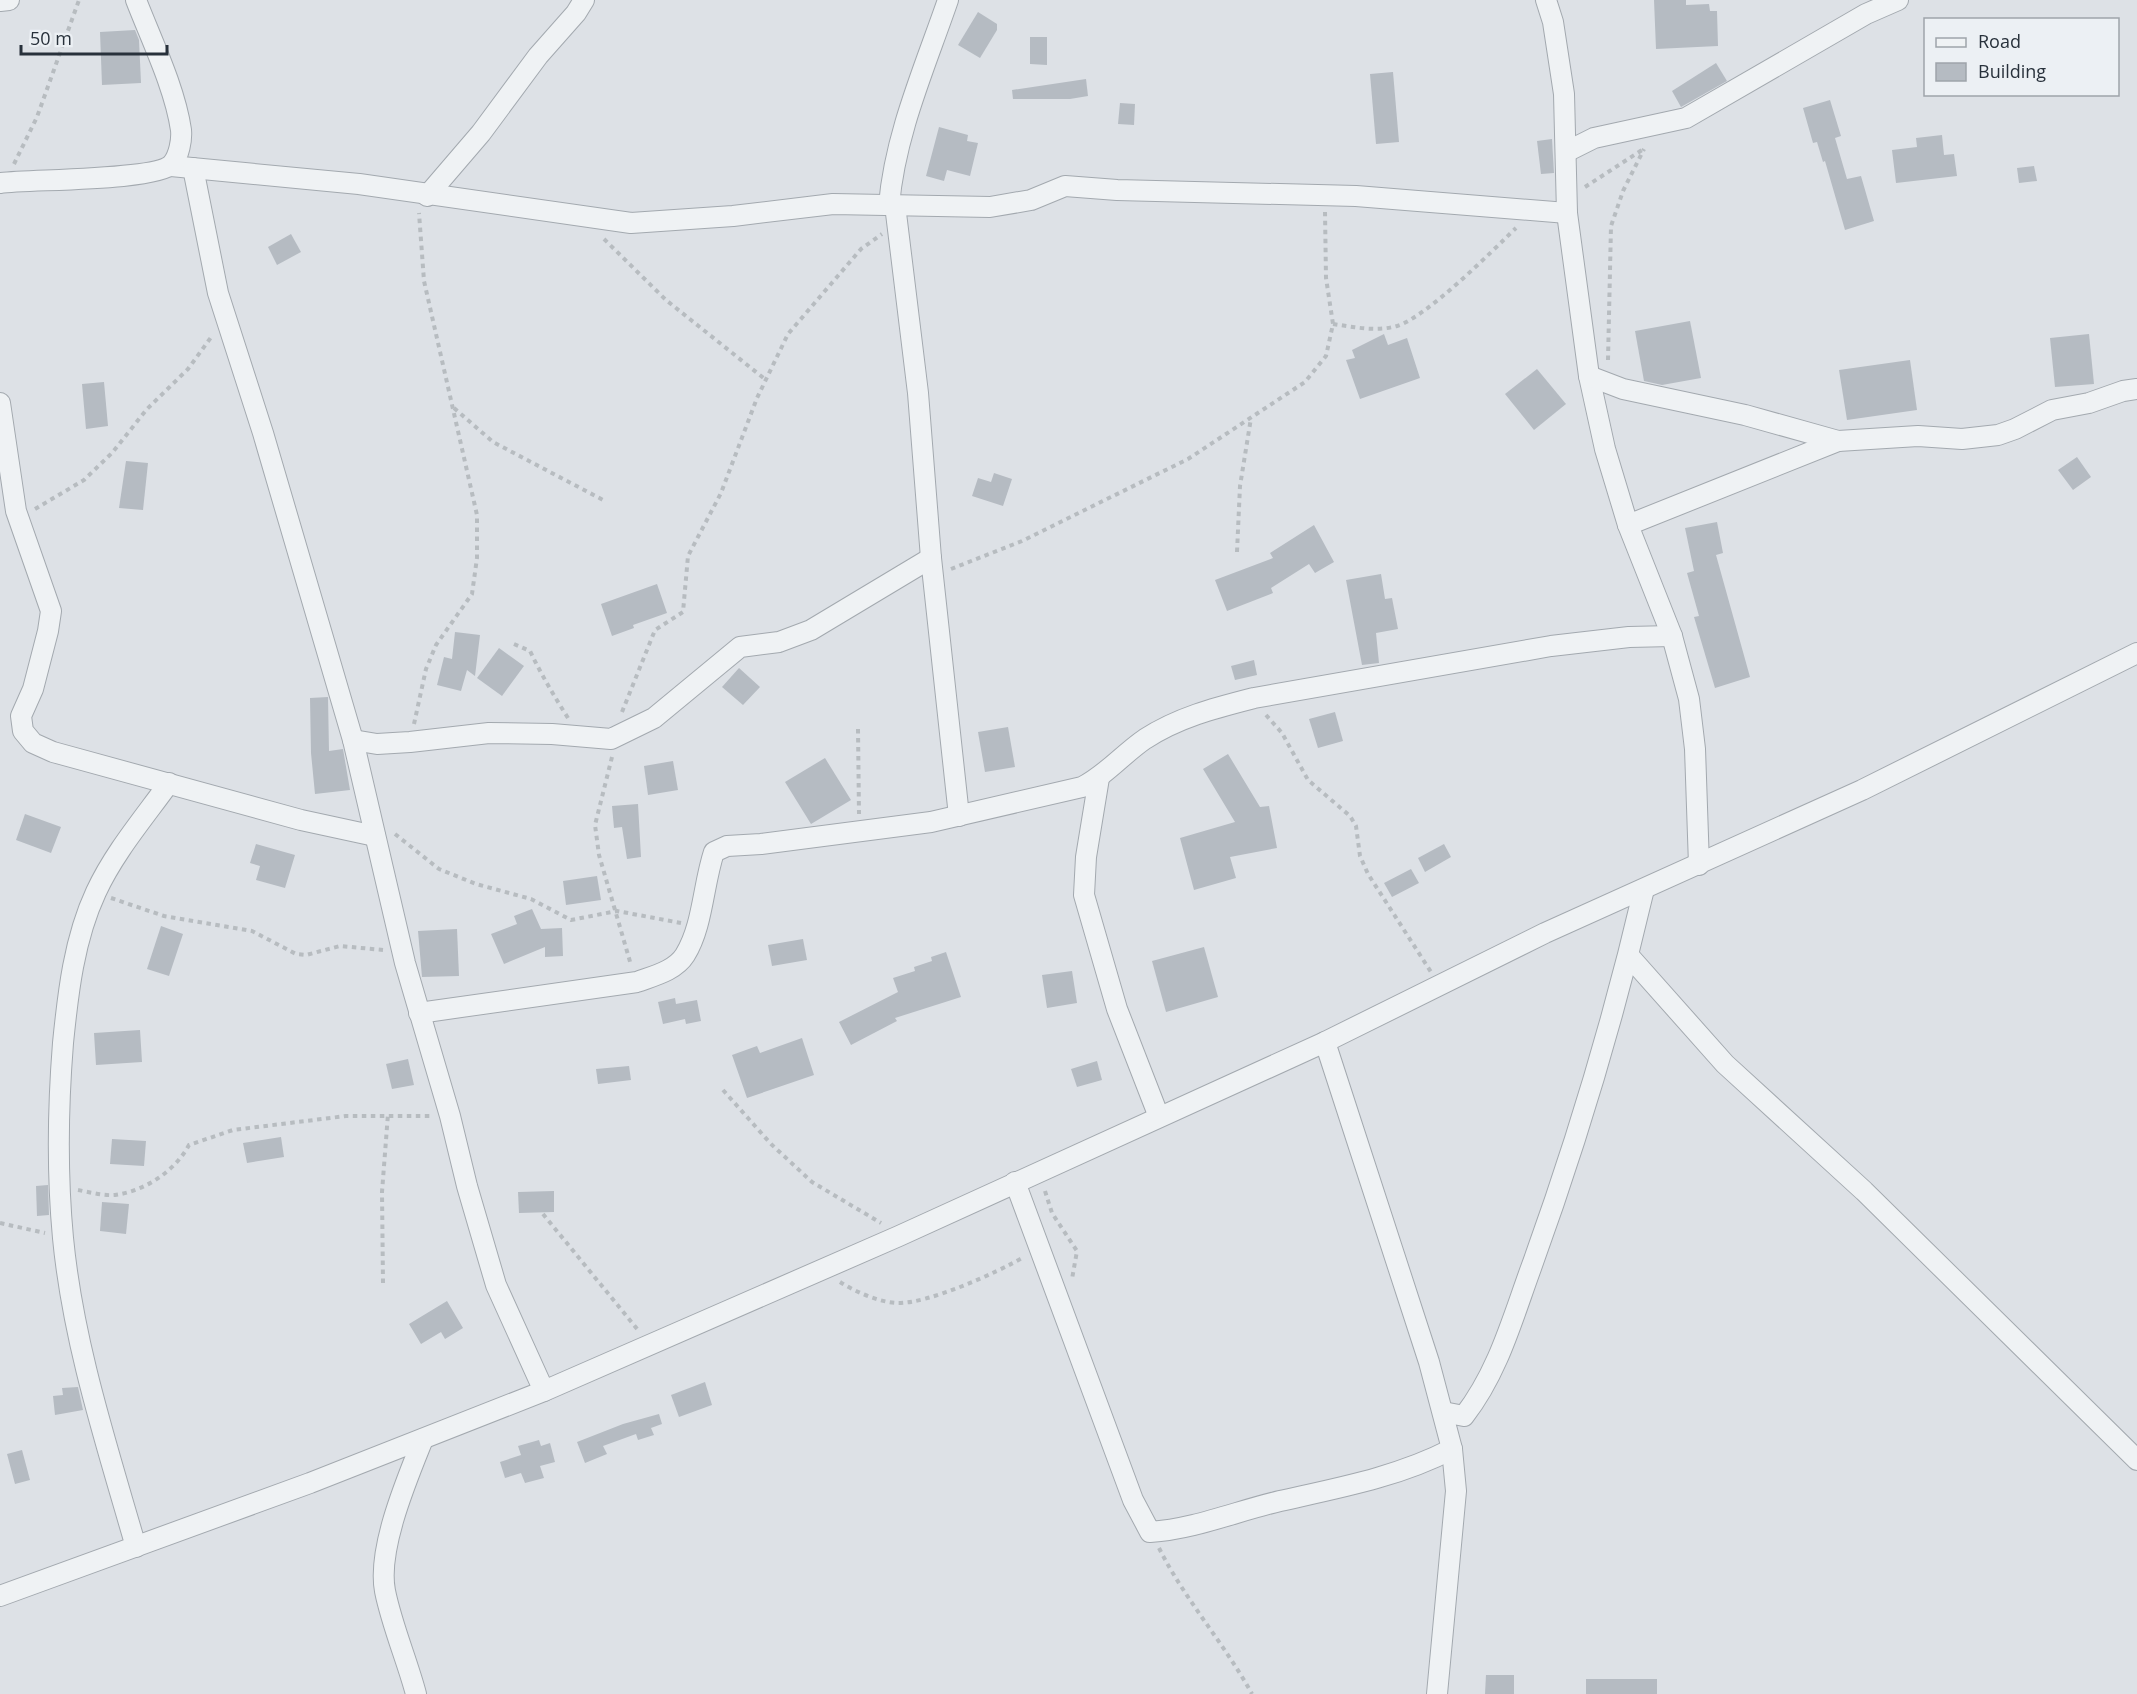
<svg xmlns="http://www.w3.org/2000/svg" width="2137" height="1694" viewBox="0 0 2137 1694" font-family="'Open Sans',sans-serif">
  <rect width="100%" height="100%" fill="#dde1e6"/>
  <!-- building -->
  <g fill="#b5bbc2">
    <polygon points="1654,0 1686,0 1686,5 1709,4 1710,11 1717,11 1718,46 1656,49"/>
    <polygon points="978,12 997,24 997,30 980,58 958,45"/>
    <polygon points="135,30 139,40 141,83 102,85 100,32"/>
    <polygon points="1030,37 1047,37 1047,65 1030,64"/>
    <polygon points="1716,63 1727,81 1681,107 1672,91"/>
    <polygon points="1393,72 1399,142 1376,144 1370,74"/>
    <polygon points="1086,79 1088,96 1070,99 1013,99 1012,90"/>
    <polygon points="1830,100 1841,136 1835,138 1847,179 1861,176 1874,221 1845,230 1825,161 1823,162 1817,142 1813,143 1803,108"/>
    <polygon points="1120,103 1135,104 1134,125 1118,124"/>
    <polygon points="939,127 968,135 967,141 978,143 970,176 947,170 944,181 926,176"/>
    <polygon points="1942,135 1944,155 1954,154 1957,176 1896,183 1892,150 1917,147 1916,138"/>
    <polygon points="1552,139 1554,173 1541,174 1537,141"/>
    <polygon points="2034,166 2037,181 2019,183 2017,168"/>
    <polygon points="291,234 301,252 277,265 268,247"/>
    <polygon points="1690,321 1701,378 1662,385 1644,381 1635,331"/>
    <polygon points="1384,334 1388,345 1407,338 1420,378 1360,399 1346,360 1355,358 1352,350"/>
    <polygon points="2089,334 2094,384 2055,387 2050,338"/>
    <polygon points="1910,360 1917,410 1847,420 1839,370"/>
    <polygon points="1537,369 1566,404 1534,430 1505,394"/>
    <polygon points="104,382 108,426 86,429 82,384"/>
    <polygon points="2077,457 2091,477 2073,490 2058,470"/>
    <polygon points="126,461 148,463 143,510 119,508"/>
    <polygon points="994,473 1012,479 1003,506 972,496 978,478 991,482"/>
    <polygon points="1717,522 1723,553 1716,555 1750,677 1715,688 1694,617 1699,616 1687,573 1694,571 1685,528"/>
    <polygon points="1314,525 1334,562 1315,573 1309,564 1271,588 1273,593 1227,611 1215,580 1273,558 1270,553"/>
    <polygon points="1381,574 1385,599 1392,598 1398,629 1376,633 1379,663 1362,665 1346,580"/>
    <polygon points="657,584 667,613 633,625 634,628 612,636 601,604"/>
    <polygon points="455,632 480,635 475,676 467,670 461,691 437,685 444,657 452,659"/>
    <polygon points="499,648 524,666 502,696 477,678"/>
    <polygon points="1254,660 1257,675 1235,680 1231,666"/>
    <polygon points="739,668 760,687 743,705 722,687"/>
    <polygon points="328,697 329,751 343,749 350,790 315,794 311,753 310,698"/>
    <polygon points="1335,712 1343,741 1318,748 1309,719"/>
    <polygon points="1008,727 1015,767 985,772 978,732"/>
    <polygon points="1228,754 1260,807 1269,806 1277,848 1230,857 1236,878 1194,890 1180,838 1235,822 1203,769"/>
    <polygon points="825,758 851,800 811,824 785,782"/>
    <polygon points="673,761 678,790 648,795 644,766"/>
    <polygon points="638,804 641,857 627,859 622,827 614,828 612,806"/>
    <polygon points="25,814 61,827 51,853 16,840"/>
    <polygon points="256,844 295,855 285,888 256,880 260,866 250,863"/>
    <polygon points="1444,844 1451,857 1425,872 1418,858"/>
    <polygon points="1411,869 1419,883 1392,897 1384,883"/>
    <polygon points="597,876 601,900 566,905 563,881"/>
    <polygon points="532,909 541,929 562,928 563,956 545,957 545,947 504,964 491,934 517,924 514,916"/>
    <polygon points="161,926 183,934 169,976 147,969"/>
    <polygon points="457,929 459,976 422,977 418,931"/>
    <polygon points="803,939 807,960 772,966 768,945"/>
    <polygon points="1204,947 1218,997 1166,1012 1152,961"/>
    <polygon points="946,952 961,997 895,1018 897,1021 851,1045 839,1022 898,992 893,978 915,971 914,967 932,961 931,957"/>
    <polygon points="1072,971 1077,1003 1047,1008 1042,975"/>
    <polygon points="675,998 676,1004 697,1000 701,1021 686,1024 685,1019 663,1024 658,1002"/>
    <polygon points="140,1030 142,1062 96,1065 94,1033"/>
    <polygon points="802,1038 814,1075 747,1098 732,1055 757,1046 760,1053"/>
    <polygon points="408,1059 414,1085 392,1089 386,1064"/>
    <polygon points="1097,1061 1102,1080 1077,1087 1071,1069"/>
    <polygon points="629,1066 631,1080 598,1084 596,1069"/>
    <polygon points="281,1137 284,1157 247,1163 243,1143"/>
    <polygon points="112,1139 146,1141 144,1166 110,1164"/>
    <polygon points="48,1185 49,1215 37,1216 36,1186"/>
    <polygon points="554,1191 554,1212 519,1213 518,1192"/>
    <polygon points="102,1202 129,1204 126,1234 100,1231"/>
    <polygon points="447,1301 463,1328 445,1339 441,1332 421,1344 409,1324"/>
    <polygon points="705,1382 712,1405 679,1417 671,1395"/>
    <polygon points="78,1387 83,1410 55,1415 53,1396 63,1395 62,1388"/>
    <polygon points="659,1414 662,1424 651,1428 654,1435 638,1440 636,1434 603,1446 607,1454 585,1463 577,1442 623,1424"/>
    <polygon points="539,1440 541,1446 550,1443 555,1462 540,1466 544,1478 525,1483 521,1473 505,1478 500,1462 521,1455 518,1446"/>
    <polygon points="22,1450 30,1480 15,1484 7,1454"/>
    <polygon points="1486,1675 1514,1675 1514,1694 1485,1694"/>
    <rect x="1586" y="1679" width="71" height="15"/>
  </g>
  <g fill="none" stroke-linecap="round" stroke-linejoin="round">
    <defs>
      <g id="minor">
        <polyline points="1546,0 1553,22 1564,94 1567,213 1589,376 1605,449 1628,525 1672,636 1689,699 1695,749 1699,865"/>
        <polyline points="0,1 9,0"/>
        <polyline points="1566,152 1594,138 1686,118 1866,14 1898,0"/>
        <polyline points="171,166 359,184 631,223 733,216 833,204 990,207 1031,200 1065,186 1117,190 1356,196 1567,213"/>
        <polyline points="193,168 218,293 263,433 353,740 405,963 450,1116 467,1186 496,1285 544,1391"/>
        <path d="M0,183C29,179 156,181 172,164C179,156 182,140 181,130C175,88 151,39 136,0"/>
        <polyline points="427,196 481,133 538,56 576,13 584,0"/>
        <path d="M889,205C895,134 925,67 948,0"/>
        <polyline points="895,205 918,393 931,558 959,816"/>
        <polyline points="1589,376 1623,389 1745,415 1838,441"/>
        <polyline points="0,403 16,511 51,611 48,631 33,689 21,716 23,731 33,743 53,752 301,820 375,836"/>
        <polyline points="1628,525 1838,441 1918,436 1962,439 1998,435 2015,429 2052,410 2089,403 2123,391 2137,389"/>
        <polyline points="353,740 377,744 410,742 489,733 552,734 611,739 654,718 740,647 779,642 811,630 931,558"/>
        <polyline points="1099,778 1086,857 1084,895 1117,1009 1159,1117"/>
        <polyline points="1629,956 1725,1064 1864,1191 2137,1460"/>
        <path d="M419,1013L637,982C653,976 675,971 685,955C703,926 703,885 714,852L727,846L761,844L931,822L1082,787C1106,775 1123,754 1145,739C1179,717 1215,708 1254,698L1551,646L1629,637L1672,636"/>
        <polyline points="1325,1042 1429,1362 1452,1449 1456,1491 1437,1694"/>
        <path d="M1015,1182L1133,1500L1150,1532C1195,1529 1237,1511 1280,1501C1338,1488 1398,1477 1452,1449"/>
        <path d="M1443,1412L1464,1416C1498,1372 1512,1320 1531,1268C1576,1144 1614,1018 1644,889"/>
        <path d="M136,1547C107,1446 73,1343 63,1238C57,1174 58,1106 63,1043C68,993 74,939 96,892C114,853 143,819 169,783"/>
        <polyline points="0,1596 310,1483 544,1391 899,1236 1325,1042 1545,933 1862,790 2137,653"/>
        <path d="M416,1694C407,1660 392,1626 385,1591C377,1549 407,1479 423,1439"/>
      </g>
    </defs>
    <!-- minor casing -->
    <use href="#minor" stroke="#a3a9af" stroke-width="22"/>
    <!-- path -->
    <g stroke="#b7bcc0" stroke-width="4" stroke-dasharray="4.5 4.5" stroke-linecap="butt">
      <polyline points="14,164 37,117 79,0"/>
      <polyline points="1585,187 1642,150"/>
      <polyline points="604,239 666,300 766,380"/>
      <path d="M1333,324C1354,327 1376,332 1397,326C1428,316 1491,252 1516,228"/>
      <polyline points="1608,360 1611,226 1623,191 1644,149"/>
      <polyline points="454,408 493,442 605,501"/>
      <polyline points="35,509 84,480 112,453 147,409 188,369 212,336"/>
      <polyline points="1237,552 1240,486 1251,418"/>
      <polyline points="951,569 1022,541 1188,459 1305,382 1326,356 1333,324 1326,278 1325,212"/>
      <path d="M514,644L530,651C541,674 554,696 568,718"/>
      <polyline points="622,712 655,630 683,612 688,556 721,493 757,398 788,334 861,249 882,234"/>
      <polyline points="1266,715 1282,733 1308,780 1350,816 1356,826 1360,856 1368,874 1431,972"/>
      <polyline points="414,724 426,669 436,645 472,594 477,558 477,515 424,281 419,213"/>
      <polyline points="858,729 859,814"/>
      <polyline points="612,757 595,825 599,855 631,965"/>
      <polyline points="395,834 439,869 476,884 531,899 571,920 617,911 681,923"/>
      <polyline points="111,898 164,916 252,931 296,954 306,955 340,946 383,950"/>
      <polyline points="723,1090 771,1144 812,1182 881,1223"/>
      <path d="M78,1190C89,1192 103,1196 115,1195C145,1191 175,1171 189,1145L233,1130L346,1116H431"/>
      <polyline points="1045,1191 1052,1213 1077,1251 1072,1279"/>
      <polyline points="543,1214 638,1330"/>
      <polyline points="0,1223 45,1233"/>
      <path d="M840,1282C856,1292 878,1302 897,1303C928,1304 996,1273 1024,1257"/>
      <polyline points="383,1283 382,1192 388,1114"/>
      <path d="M1159,1548C1185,1600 1224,1643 1252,1694"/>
    </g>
    <!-- minor -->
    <use href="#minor" stroke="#eff2f4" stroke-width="20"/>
  </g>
  <!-- legend -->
  <rect x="1924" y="18" width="195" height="78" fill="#ecf0f4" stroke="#9ea4aa" stroke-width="1.5"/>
  <rect x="1936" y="38" width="30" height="9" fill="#eff2f4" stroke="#9ea4aa" stroke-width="1.5"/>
  <text x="1978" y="48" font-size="18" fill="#28313b">Road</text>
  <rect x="1936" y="63" width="30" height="18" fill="#b5bbc2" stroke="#9ea4aa" stroke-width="1.5"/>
  <text x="1978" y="78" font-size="18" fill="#28313b">Building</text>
  <!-- scale -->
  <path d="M21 45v9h146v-9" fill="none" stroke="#28313b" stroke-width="3"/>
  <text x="30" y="45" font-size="18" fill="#28313b" stroke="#ecf0f4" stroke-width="4.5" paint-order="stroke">50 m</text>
</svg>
